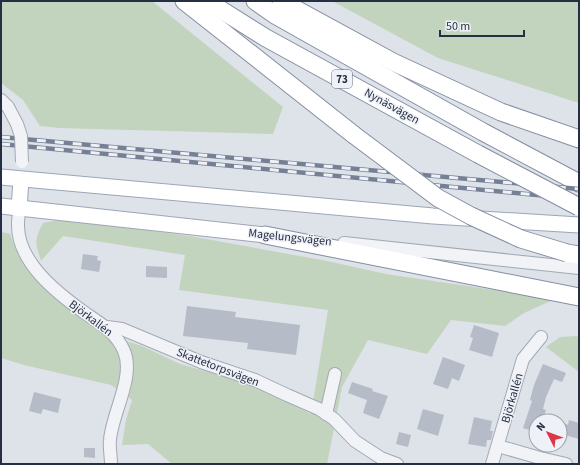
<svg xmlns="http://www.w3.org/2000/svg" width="580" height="465" viewBox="0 0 580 465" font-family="'Source Sans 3',sans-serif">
  <rect width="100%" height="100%" fill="#dee2e9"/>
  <!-- green -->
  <g fill="#c3d4be">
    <polygon points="1,1 152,1 283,107 273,134 59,128 40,126 23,100 1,83"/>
    <polygon points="332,1 579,1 579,103 438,58"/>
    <path d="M64,219L190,236L327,261L386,274L555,299L524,313L505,326L451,320L427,354L368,340L342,387L327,464H172L148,444L122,445L126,420L132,400L111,385L24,365L1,358V232L10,234L15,248L25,264L48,292L80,317L103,334L142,346L180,364L252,384L311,414L328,310L179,290L185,255L63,236L41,261C35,242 34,240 43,223Z"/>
    <polygon points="576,336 579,337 579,372 546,347 560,337"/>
  </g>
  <!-- building -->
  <g fill="#b5bbc7">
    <polygon points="83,254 98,256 97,260 101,261 99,272 81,269"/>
    <polygon points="146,266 167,267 167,278 146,277"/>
    <polygon points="187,306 236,312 235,317 300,325 296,355 247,349 248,343 183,336"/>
    <polygon points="474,325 499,333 492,357 469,350 473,338 470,337"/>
    <polygon points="443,357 465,365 459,381 452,378 448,389 433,384"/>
    <polygon points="543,364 566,373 562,382 554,379 546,397 543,409 546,410 542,421 536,421 536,432 523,428 532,401 530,400 534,385"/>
    <polygon points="352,382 373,389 372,391 388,396 379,419 363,413 367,400 348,393"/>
    <polygon points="34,392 61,399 58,413 43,409 41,414 29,411"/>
    <polygon points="423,409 444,415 438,436 417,429"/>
    <polygon points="474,417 492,421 490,431 493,431 491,440 487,440 486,447 468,444"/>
    <polygon points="569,420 579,423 579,439 561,434 564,423 568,425"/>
    <polygon points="399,432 411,435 408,447 396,444"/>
    <polygon points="84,448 95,448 95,458 84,457"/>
  </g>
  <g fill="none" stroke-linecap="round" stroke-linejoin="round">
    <defs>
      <g id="minor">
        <polyline points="1,100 8,107"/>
        <path d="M19,209C19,214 18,219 18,224C17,262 57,293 85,313C101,324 116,332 124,351C135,377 112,413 110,440C109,447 111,456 111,464"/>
        <polyline points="344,243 579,268"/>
        <polyline points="107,327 122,329 201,362 255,380 287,395 319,409 334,419 355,441 381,458 397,464"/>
        <polyline points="326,414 335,374"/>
        <polyline points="498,446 540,458 566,464"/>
        <polyline points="492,464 523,359 541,337"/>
      </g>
      <g id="major">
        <polyline points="1,177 433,216 579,225"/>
        <polyline points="1,206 265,235"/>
        <polyline points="19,209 21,180"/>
      </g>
      <g id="highway">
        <polyline points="184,1 354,135"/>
        <polyline points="207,1 266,38 478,154"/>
        <polyline points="255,1 275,15 483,132 579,183"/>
        <polyline points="281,1 393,62 501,112 579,139"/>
        <polyline points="265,235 579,297"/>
        <polyline points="567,253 579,255"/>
      </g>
    </defs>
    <!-- minor casing -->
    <use href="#minor" stroke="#a3a9b4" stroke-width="14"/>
    <!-- major casing -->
    <use href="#major" stroke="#9ca6b6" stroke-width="17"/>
    <!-- highway casing -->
    <use href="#highway" stroke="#848ea2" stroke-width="19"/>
    <!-- minor -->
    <use href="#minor" stroke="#f1f3f7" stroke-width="12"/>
    <!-- major -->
    <use href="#major" stroke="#fff" stroke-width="15"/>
    <!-- highway -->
    <use href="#highway" stroke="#fff" stroke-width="17"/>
    <defs>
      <g id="rail">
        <polyline points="1,137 579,189"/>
        <polyline points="1,144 579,199"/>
      </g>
    </defs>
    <!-- rail casing -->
    <use href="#rail" stroke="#768095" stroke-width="4.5"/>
    <!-- rail -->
    <use href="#rail" stroke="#eef1f7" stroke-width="3" stroke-dasharray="9" stroke-linecap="butt"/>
    <defs>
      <polyline id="minor-bridge" points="8,107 17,124 21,136 22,162"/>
      <g id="highway-bridge">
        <polyline points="354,135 438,198 471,216 521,239 567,253"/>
        <polyline points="478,154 579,207"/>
      </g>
    </defs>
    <!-- minor-bridge casing -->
    <use href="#minor-bridge" stroke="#a3a9b4" stroke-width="14" stroke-linecap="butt"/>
    <!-- highway-bridge casing -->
    <use href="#highway-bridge" stroke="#848ea2" stroke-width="19" stroke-linecap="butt"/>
    <!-- minor-bridge -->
    <use href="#minor-bridge" stroke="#f1f3f7" stroke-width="12"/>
    <!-- highway-bridge -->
    <use href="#highway-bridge" stroke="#fff" stroke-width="17"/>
  </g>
  <g text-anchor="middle" stroke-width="3" stroke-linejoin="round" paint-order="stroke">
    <!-- shield labels -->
    <rect fill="#eef1f7" stroke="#626978" stroke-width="1" x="332" y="70" width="20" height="18" rx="3"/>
    <g font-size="11" font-weight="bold" fill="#262f42">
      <text x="342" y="83">73</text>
    </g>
    <!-- street labels -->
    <g font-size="12" fill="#262f42" stroke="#eef1f7">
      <text transform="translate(392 106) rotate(29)" y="4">Nynäsvägen</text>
      <text transform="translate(290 237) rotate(6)" y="4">Magelungsvägen</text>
      <text transform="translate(91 318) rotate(37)" y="4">Björkallén</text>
      <text transform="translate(218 367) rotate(21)" y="4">Skattetorpsvägen</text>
      <text transform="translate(512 398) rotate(-74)" y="4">Björkallén</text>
    </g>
  </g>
  <!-- border -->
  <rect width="580" height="465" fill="none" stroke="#262f42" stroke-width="4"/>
  <!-- north arrow -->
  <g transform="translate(548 433) rotate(312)"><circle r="19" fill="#eef1f7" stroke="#9ea3af"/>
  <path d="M0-3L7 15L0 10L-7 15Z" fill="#dc3648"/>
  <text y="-6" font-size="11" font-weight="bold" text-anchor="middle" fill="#262f42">N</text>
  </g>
  <!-- scale -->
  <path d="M440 30v6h84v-6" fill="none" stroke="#262f42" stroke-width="2"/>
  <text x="446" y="30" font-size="12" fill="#262f42" stroke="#eef1f7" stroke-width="3" paint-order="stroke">50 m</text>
</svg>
